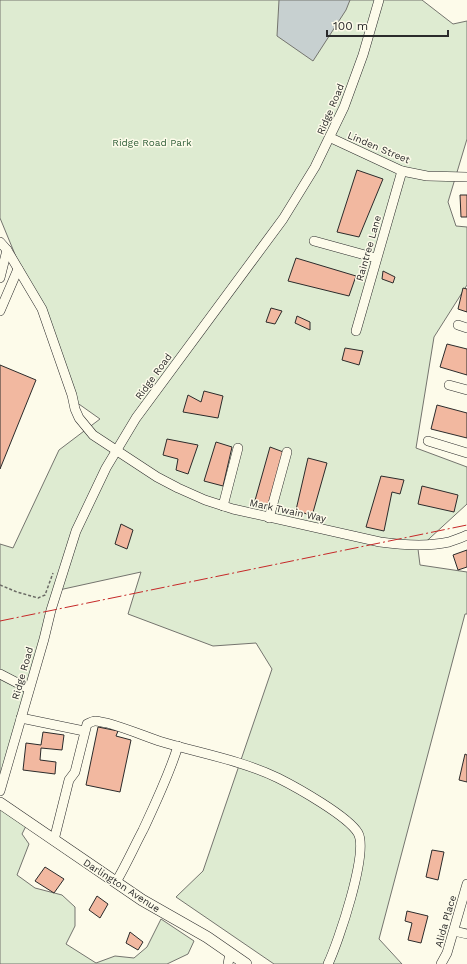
<svg xmlns="http://www.w3.org/2000/svg" width="467" height="964" viewBox="0 0 467 964" font-family="'Work Sans',sans-serif">
  <rect width="100%" height="100%" fill="#fdfbea"/>
  <!-- green -->
  <g fill="#deebd1" stroke="#74746e">
    <polygon points="0,0 422,0 453,24 467,21 467,139 448,202 456,226 467,227 467,285 434,337 416,448 467,467 467,504 418,549 420,565 467,572 467,614 465,614 379,939 402,964 274,964 176,897 203,871 272,669 256,643 213,646 128,614 141,572 59,590 0,777 0,544 13,548 59,450 100,419 76,402 0,218"/>
    <polygon points="0,803 28,822 22,834 29,844 17,875 35,888 62,895 75,907 75,926 66,944 96,963 115,956 134,958 147,947 161,919 194,941 188,954 167,964 0,964"/>
  </g>
  <!-- water -->
  <polygon fill="#c7d0d0" stroke="#74746e" points="279,0 350,0 346,10 313,61 277,36"/>
  <!-- building -->
  <g fill="#f2b8a0" stroke="#2b2b2b">
    <polygon points="357,170 383,179 359,237 337,232"/>
    <polygon points="460,195 467,195 467,217 461,217"/>
    <polygon points="296,258 356,276 349,296 288,281"/>
    <polygon points="383,271 395,277 393,283 382,279"/>
    <polygon points="463,288 467,289 467,312 458,309"/>
    <polygon points="271,308 282,311 275,324 266,322"/>
    <polygon points="297,316 310,322 310,330 295,323"/>
    <polygon points="447,344 467,349 467,375 440,367"/>
    <polygon points="345,348 363,351 359,365 342,360"/>
    <polygon points="0,365 36,380 0,469"/>
    <polygon points="204,391 223,396 218,418 183,412 188,395 201,402"/>
    <polygon points="437,405 467,413 467,438 431,429"/>
    <polygon points="167,439 198,445 188,474 176,470 178,459 163,455"/>
    <polygon points="216,442 232,447 223,486 204,481"/>
    <polygon points="270,447 286,453 270,507 254,504"/>
    <polygon points="308,458 327,463 312,516 296,510"/>
    <polygon points="381,476 404,480 400,494 392,492 384,531 366,527"/>
    <polygon points="422,486 458,495 454,512 418,504"/>
    <polygon points="121,524 133,530 127,549 115,544"/>
    <polygon points="467,550 467,567 458,570 453,555"/>
    <polygon points="98,727 118,731 116,736 131,740 120,792 86,785"/>
    <polygon points="43,732 64,735 62,750 41,748 40,760 56,762 55,774 23,770 26,743 41,745"/>
    <polygon points="465,754 467,755 467,782 459,780"/>
    <polygon points="432,850 444,852 438,880 426,877"/>
    <polygon points="45,867 64,879 54,893 35,881"/>
    <polygon points="97,896 108,904 100,918 89,910"/>
    <polygon points="407,911 428,916 421,943 408,940 412,923 405,921"/>
    <polygon points="130,932 143,942 138,950 126,943"/>
  </g>
  <g fill="none" stroke-linecap="round" stroke-linejoin="round">
    <defs>
      <g id="minor">
        <polyline points="331,138 402,171 427,176 467,177"/>
        <polyline points="314,241 376,258"/>
        <path d="M0,242L7,250L42,309L72,395L75,409L79,418L93,435L157,477L178,488L205,500L233,509L380,542C402,545 427,547 449,542C455,540 461,538 467,535"/>
        <polyline points="0,278 7,250"/>
        <polyline points="0,311 18,269"/>
        <polyline points="458,325 467,328"/>
        <polyline points="356,331 402,171"/>
        <polyline points="449,385 467,390"/>
        <polyline points="428,441 467,453"/>
        <polyline points="223,506 238,448"/>
        <polyline points="269,518 287,452"/>
        <polyline points="0,674 29,689"/>
        <polyline points="21,718 84,731"/>
        <polyline points="0,791 44,639 51,610 76,531 106,468 136,418 283,219 315,167 344,107 363,55 379,0"/>
        <path d="M54,840L69,780L75,772L87,724C89,723 93,721 95,721C99,721 104,723 107,723C125,728 142,735 159,741C198,753 241,760 278,778C296,787 348,816 358,833C369,852 338,943 328,964"/>
        <path d="M116,882C126,865 134,847 143,830C156,802 169,775 178,746"/>
        <polyline points="454,931 467,934"/>
        <polyline points="228,964 230,953"/>
        <polyline points="441,964 447,953 467,884"/>
      </g>
      <polyline id="major" points="0,803 142,900 207,937 246,964"/>
    </defs>
    <!-- minor casing -->
    <use href="#minor" stroke="#2b2b2b" stroke-width="10"/>
    <!-- major casing -->
    <use href="#major" stroke="#2b2b2b" stroke-width="12"/>
    <!-- path -->
    <polyline stroke="#6a6964" stroke-width="1.5" stroke-dasharray="3 2" stroke-linecap="butt" points="0,585 17,592 38,598 45,595 53,573"/>
    <!-- minor -->
    <use href="#minor" stroke="#fdfbea" stroke-width="9"/>
    <!-- major -->
    <use href="#major" stroke="#fdfbea" stroke-width="11"/>
    <!-- power -->
    <polyline stroke="#c62828" stroke-width="1" stroke-dasharray="14 3 2 3" stroke-linecap="butt" points="0,621 467,525"/>
  </g>
  <g text-anchor="middle" stroke-width="3" stroke-linejoin="round" paint-order="stroke">
    <!-- street labels -->
    <g font-size="10" fill="#2b2b2b" stroke="#fdfbea">
      <text transform="translate(330 109) rotate(-67)" y="4">Ridge Road</text>
      <text transform="translate(379 147) rotate(23)" y="4">Linden Street</text>
      <text transform="translate(368 248) rotate(-74)" y="4">Raintree Lane</text>
      <text transform="translate(153 376) rotate(-54)" y="4">Ridge Road</text>
      <text transform="translate(288 510) rotate(12)" y="4">Mark Twain Way</text>
      <text transform="translate(22 673) rotate(-74)" y="4">Ridge Road</text>
      <text transform="translate(122 885) rotate(33)" y="4">Darlington Avenue</text>
      <text transform="translate(445 921) rotate(-74)" y="4">Alida Place</text>
    </g>
    <!-- park labels -->
    <g font-size="10" fill="#34623c" stroke="#fdfbea">
      <text x="152" y="146">Ridge Road Park</text>
    </g>
  </g>
  <!-- scale -->
  <path d="M327 30v6h121v-6" fill="none" stroke="#2b2b2b" stroke-width="2"/>
  <text x="333" y="30" font-size="12" fill="#2b2b2b" stroke="#fdfbea" stroke-width="3" paint-order="stroke">100 m</text>
</svg>
